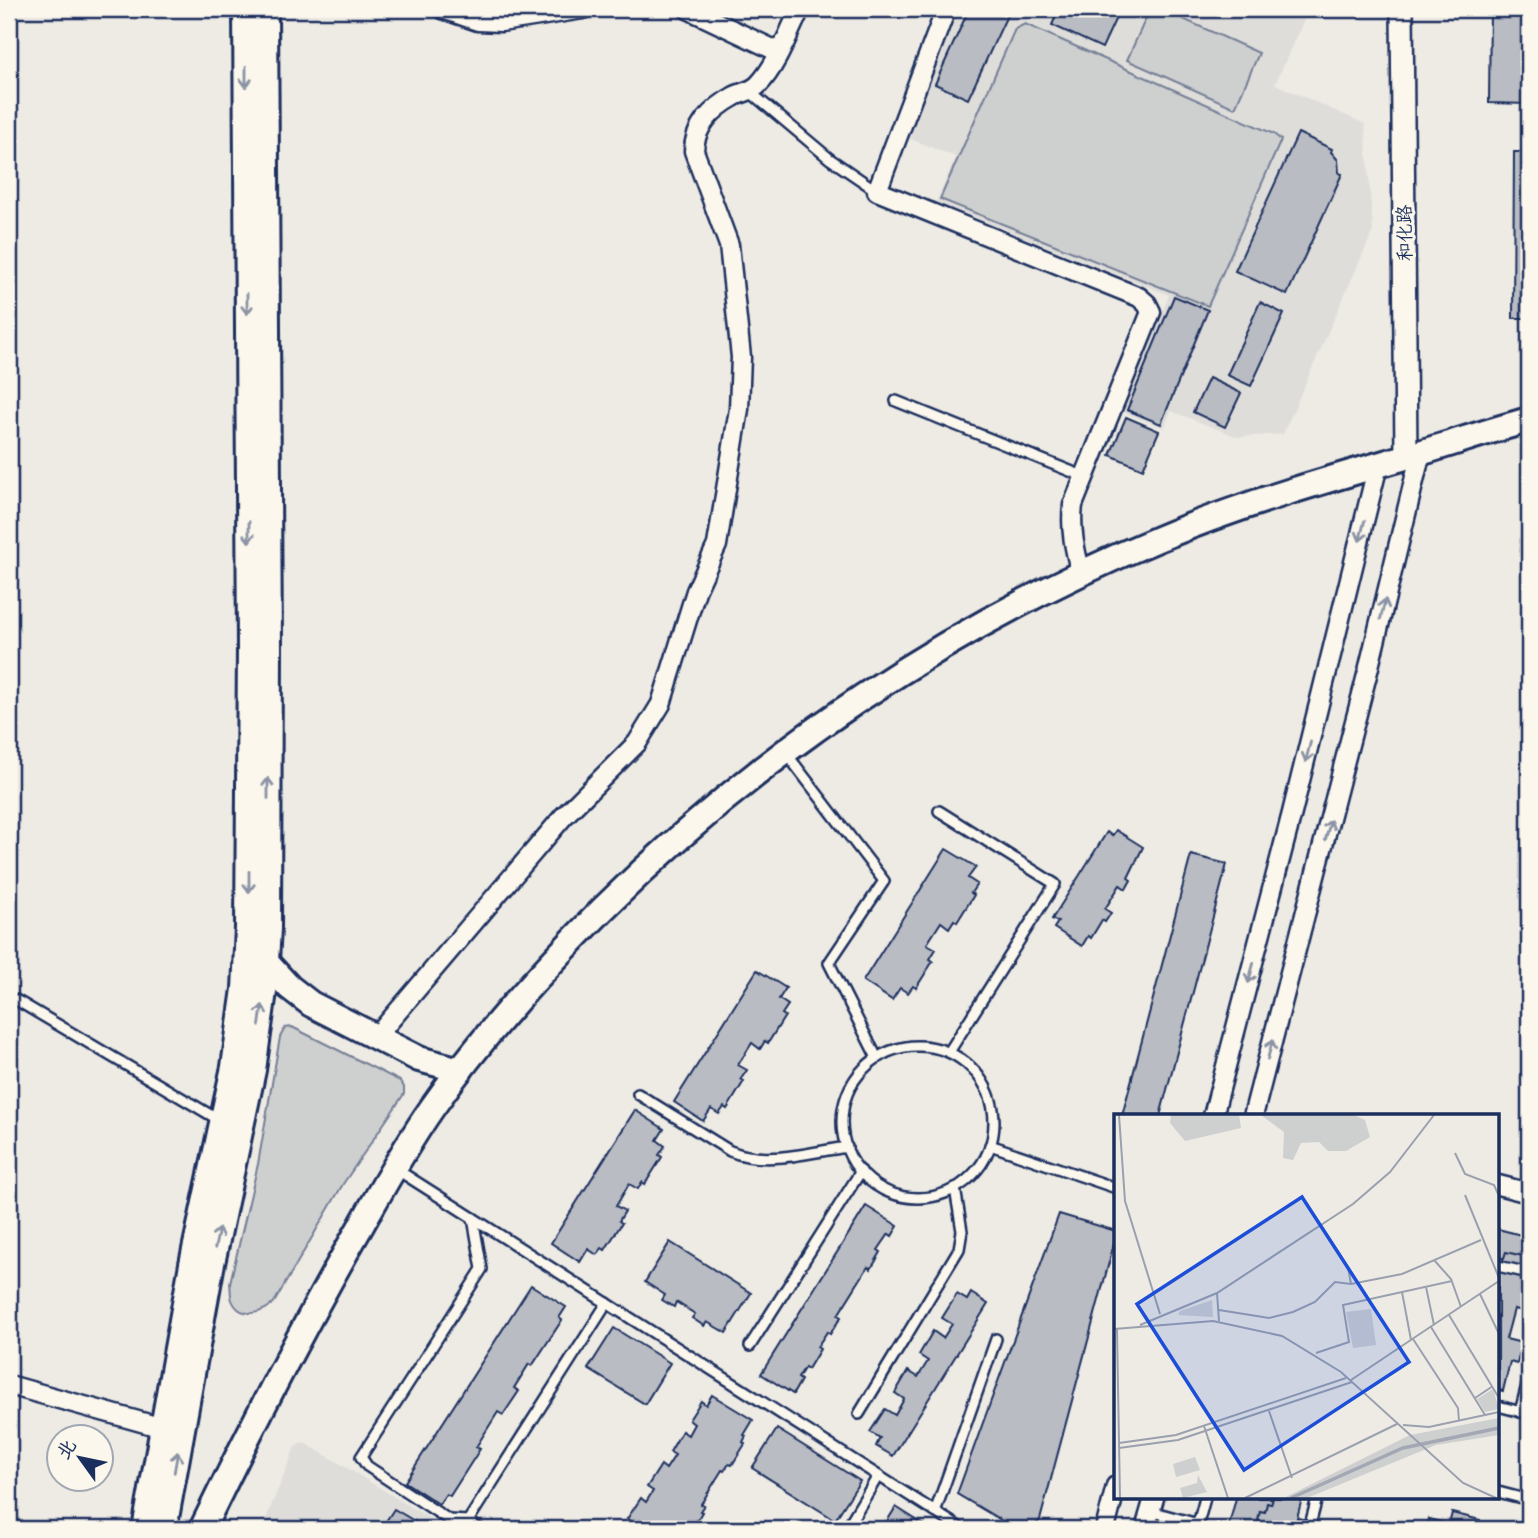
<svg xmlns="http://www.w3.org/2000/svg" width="1538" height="1538" viewBox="0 0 1538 1538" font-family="Mali,'LXGW WenKai TC',sans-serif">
  <rect width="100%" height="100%" fill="#eeebe4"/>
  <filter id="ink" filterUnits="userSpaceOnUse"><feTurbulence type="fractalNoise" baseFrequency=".0143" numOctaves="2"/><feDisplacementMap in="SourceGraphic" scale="14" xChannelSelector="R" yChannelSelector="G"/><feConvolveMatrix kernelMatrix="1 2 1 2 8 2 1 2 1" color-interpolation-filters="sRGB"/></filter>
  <g filter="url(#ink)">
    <!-- built -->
    <g fill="#deddda">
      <polygon points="959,9 1309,9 1275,84 1365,124 1373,231 1283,434 1238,437 1171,411 1164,428 1123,412 1169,295 936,202 956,157 908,138"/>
      <polygon points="303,1442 339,1463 447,1529 262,1529 295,1447"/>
    </g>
    <!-- green -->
    <g fill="#cecfcf" stroke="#747f96" stroke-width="2">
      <polygon points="1150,9 1161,9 1259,53 1235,108 1127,60"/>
      <polygon points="1025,24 1274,134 1281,140 1208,306 940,199 1015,29"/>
      <path d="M292,1027L400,1081L404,1087V1094L343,1184L275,1301C265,1314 240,1320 232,1300C230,1295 231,1289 230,1283L258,1164L280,1037L285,1028Z"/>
    </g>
    <!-- building -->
    <g fill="#b9bcc3" stroke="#1b2f5e" stroke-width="2">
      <polygon points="969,9 1010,9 968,99 935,84"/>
      <polygon points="1059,9 1120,9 1102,48 1052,25"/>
      <polygon points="1490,9 1529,9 1529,104 1489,103"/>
      <polygon points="1298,133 1332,149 1331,152 1338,160 1339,173 1342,174 1287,295 1235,271"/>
      <polygon points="1514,152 1529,152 1529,318 1513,318"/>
      <polygon points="1174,296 1208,310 1161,424 1127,410"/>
      <polygon points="1260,302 1284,314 1251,386 1227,375"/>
      <polygon points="1209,378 1241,393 1225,427 1193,412"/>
      <polygon points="1126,417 1159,431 1143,469 1110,455"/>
      <polygon points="1116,830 1143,847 1128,878 1131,880 1126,889 1120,885 1105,909 1111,913 1105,922 1102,920 1091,938 1088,936 1082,946 1054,928 1058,922 1052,919 1107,832 1112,836"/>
      <polygon points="946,849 976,867 968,878 977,884 971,893 974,895 957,922 954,920 949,928 941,922 927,944 936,949 930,959 933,961 916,988 913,986 908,993 900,988 892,1000 863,981"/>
      <polygon points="1191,855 1227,864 1160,1116 1122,1116"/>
      <polygon points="757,970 786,988 779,999 788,1005 782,1014 785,1016 768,1043 765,1041 760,1049 752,1043 738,1065 747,1070 741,1079 744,1081 727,1109 724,1107 719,1114 711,1109 703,1121 674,1102"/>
      <polygon points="635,1110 664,1129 657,1140 665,1146 659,1155 662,1157 645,1184 642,1182 638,1189 629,1184 616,1206 625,1211 619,1221 622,1223 605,1250 602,1248 597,1255 588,1249 580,1262 551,1243"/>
      <polygon points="866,1206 898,1226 892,1236 889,1234 878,1250 881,1252 871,1269 868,1267 838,1315 841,1317 830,1334 827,1332 817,1347 820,1349 808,1369 805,1367 798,1378 801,1380 793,1394 761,1374"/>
      <polygon points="1059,1214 1116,1231 1116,1236 1040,1520 1031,1529 1016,1529 957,1494"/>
      <polygon points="1498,1229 1529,1237 1529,1265 1498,1257"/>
      <polygon points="670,1242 751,1293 726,1333 707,1322 704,1326 692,1318 695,1314 676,1302 674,1307 662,1300 665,1295 645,1282"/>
      <polygon points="1506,1252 1527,1257 1523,1271 1529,1272 1529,1312 1514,1309 1506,1339 1522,1343 1517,1364 1510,1362 1503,1391 1498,1390 1498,1275"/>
      <polygon points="531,1285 566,1307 559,1318 562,1320 532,1366 529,1364 514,1388 519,1391 503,1415 498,1412 476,1447 480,1449 450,1496 446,1494 439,1504 405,1482"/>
      <polygon points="971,1293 988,1304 893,1456 876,1446 880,1438 870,1432 885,1409 895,1415 904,1399 895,1393 908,1371 918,1377 928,1361 919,1355 933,1331 943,1338 952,1324 942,1318 957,1294 967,1300"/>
      <polygon points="614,1328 670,1363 645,1404 588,1369"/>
      <polygon points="712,1395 753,1420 744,1435 746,1436 743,1442 745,1444 732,1465 729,1464 724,1471 722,1470 701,1504 704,1505 700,1511 702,1512 692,1529 629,1529 633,1523 627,1519 641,1498 646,1502 653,1491 647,1487 661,1465 666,1469 675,1455 670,1452 682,1431 688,1435 694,1424 689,1420 701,1401 706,1405"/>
      <polygon points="777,1429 860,1481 835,1520 752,1468"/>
      <polygon points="1236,1498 1293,1498 1285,1529 1228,1529"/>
      <polygon points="1273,1498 1302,1498 1297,1518 1304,1519 1301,1529 1261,1529 1262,1522 1258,1521 1260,1511 1265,1512 1267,1503 1271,1504"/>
      <polygon points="896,1507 929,1528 928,1529 882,1529"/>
      <polygon points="394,1509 428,1529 381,1529"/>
      <polygon points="1452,1513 1480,1520 1478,1529 1426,1529 1429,1519 1449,1524"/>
    </g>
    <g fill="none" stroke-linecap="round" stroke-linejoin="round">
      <defs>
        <g id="service">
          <polyline points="749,91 830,159 877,191"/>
          <polyline points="896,401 1085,477"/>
          <polyline points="786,753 884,881 829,963 877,1058"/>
          <polyline points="939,811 1055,884 949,1052"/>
          <polyline points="16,1000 219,1120"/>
          <circle cx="918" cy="1122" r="76"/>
          <path d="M638,1094L730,1151C766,1166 809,1152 847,1147"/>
          <polyline points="990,1145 1116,1188"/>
          <polyline points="396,1169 962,1529"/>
          <polyline points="473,1218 482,1269 361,1457 367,1466 449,1520 468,1521 480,1529"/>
          <polyline points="1498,1266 1529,1273"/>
          <polyline points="750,1346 861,1171"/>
          <polyline points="1498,1406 1529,1414"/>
          <polyline points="1520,1412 1529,1377"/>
          <polyline points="859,1414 959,1249 962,1231 955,1188"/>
          <polyline points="1498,1492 1529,1500"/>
          <polyline points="1150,1511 1198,1524 1205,1498"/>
          <polyline points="935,1512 996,1339"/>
          <polyline points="468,1521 607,1303"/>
          <polyline points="846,1529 878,1476"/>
          <polyline points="1309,1529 1317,1498"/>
        </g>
        <g id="minor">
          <polyline points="443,9 478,21 501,22 583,9"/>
          <polyline points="688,9 779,52"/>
          <path d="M946,9L877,191L1139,297L1147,304L1151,312L1073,505C1070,530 1075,550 1081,574"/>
          <path d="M376,1037L563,817L637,743L661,704L696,591L717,545L739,409L741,357L729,245L694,151C694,127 713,108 733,97C741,92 751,92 758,85C776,67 789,32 800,9"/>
          <polyline points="1213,1116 1292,813 1378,465"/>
          <polyline points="1253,1116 1368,671 1421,452"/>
          <polyline points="1498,1185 1529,1193"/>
          <polyline points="9,1385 163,1428"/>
          <polyline points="1105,1529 1116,1486"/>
          <polyline points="1145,1529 1154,1498"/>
        </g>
        <polyline id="tertiary" points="1402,9 1406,456"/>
        <g id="secondary">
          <polyline points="266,962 289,987 311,1004 419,1059 460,1070"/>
          <polyline points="145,1529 192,1264 234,1067 245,989 248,928 250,648 246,9"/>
          <polyline points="164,1529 211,1268 253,1070 264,991 268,929 269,647 265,9"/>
          <path d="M202,1529C252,1426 304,1324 362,1224C384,1185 406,1145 432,1108C482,1036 542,971 603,909C762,751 951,625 1158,539C1242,504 1329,479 1416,454C1454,443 1491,430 1529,420"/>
        </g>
      </defs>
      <!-- service casing -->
      <use href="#service" stroke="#1b2f5e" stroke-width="14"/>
      <!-- minor casing -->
      <use href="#minor" stroke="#1b2f5e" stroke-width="23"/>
      <!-- tertiary casing -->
      <use href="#tertiary" stroke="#1b2f5e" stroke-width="26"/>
      <!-- secondary casing -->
      <use href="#secondary" stroke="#1b2f5e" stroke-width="30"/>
      <!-- service -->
      <use href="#service" stroke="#fbf7ec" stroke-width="9"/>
      <!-- minor -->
      <use href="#minor" stroke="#fbf7ec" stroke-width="18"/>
      <!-- tertiary -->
      <use href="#tertiary" stroke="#fbf7ec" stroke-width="21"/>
      <!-- secondary -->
      <use href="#secondary" stroke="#fbf7ec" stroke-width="24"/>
    </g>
    <!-- one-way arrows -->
    <defs><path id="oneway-shaft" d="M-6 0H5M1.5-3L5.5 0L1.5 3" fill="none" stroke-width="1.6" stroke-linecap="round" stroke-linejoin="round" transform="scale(1.75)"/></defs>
    <g stroke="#8b93a5">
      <use href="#oneway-shaft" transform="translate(246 77) rotate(90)"/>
      <use href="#oneway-shaft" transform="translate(247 304) rotate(90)"/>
      <use href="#oneway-shaft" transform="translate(1362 531) rotate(104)"/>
      <use href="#oneway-shaft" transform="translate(249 532) rotate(90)"/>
      <use href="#oneway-shaft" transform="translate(1383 609) rotate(-76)"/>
      <use href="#oneway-shaft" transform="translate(1308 752) rotate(104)"/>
      <use href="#oneway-shaft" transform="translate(268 788) rotate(-90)"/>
      <use href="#oneway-shaft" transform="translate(1328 830) rotate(-75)"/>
      <use href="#oneway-shaft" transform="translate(249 882) rotate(90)"/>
      <use href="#oneway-shaft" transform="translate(1251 973) rotate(105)"/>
      <use href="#oneway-shaft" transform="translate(261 1015) rotate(-82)"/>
      <use href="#oneway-shaft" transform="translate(1270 1050) rotate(-75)"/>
      <use href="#oneway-shaft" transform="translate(217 1238) rotate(-78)"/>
      <use href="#oneway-shaft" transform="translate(176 1462) rotate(-80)"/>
    </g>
  </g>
  <g text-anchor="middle" stroke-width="6" stroke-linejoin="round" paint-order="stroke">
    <!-- street labels -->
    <g font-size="19" fill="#1b2f5e" stroke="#fbf7ec">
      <text transform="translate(1404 233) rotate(-91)" y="7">和化路</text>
    </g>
  </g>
  <!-- overview -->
  <g transform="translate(1114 1114)">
    <rect width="385" height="385" fill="#eeebe4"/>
    <path d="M57,1H125L127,14L71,27L56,9ZM147,1H240L251,6L256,23L232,37H214L205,28L187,29L179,46L169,44L170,18ZM98,186L99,203L64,201L66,197ZM257,195L262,231L239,234L232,198ZM379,275L385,295L371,298L363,285ZM385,304V321L322,331L193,384H170L296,321ZM81,343L86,356L62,363L59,350ZM84,361L93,378L69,384L66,374L83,369Z" fill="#cecfcf"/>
    <path fill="none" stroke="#a3a8b4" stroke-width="3.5" d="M177,384L289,334L385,314"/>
    <path fill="none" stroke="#9aa0ae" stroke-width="2" d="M5,1L11,87L46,200M341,39L351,60L380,71L385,82M351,81L385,164M207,111L234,153L237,170M320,146L337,165L347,193M312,173L320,211M288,178L297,226M103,179L105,207M366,180L385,220M105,196L155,204L179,198L201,188L221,168L237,170L288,160L367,126M335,201L385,284M26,211L103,179L239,90L276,58L320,1M317,213L371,301M0,215L99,207L168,222L227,258L349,369L382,384M3,215L6,384M299,225L344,294L345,307M202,239L235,228L229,191L338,167M237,266L385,167M361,284L379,272M155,297L178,364M289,311L315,313L385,298M90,312L114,384M5,329L62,321L232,264M5,334L64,326L238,268M131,384L283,310"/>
    <path fill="#1d4ed8" fill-opacity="0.15" stroke="#1d4ed8" stroke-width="3.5" d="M188,83L295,248L130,356L23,190Z"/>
    <rect width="385" height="385" fill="none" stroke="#1b2f5e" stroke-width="3.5"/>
  </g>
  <!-- margin -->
  <rect width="1538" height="1538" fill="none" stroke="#fbf7ec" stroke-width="35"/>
  <rect x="18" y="18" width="1503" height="1503" fill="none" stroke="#1b2f5e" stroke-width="2.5" filter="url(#ink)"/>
  <!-- north arrow -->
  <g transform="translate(80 1458) rotate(303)"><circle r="33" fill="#fbf7ec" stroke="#a1a7b3" stroke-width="2"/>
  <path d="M0-5L12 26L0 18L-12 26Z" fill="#1b2f5e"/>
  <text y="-10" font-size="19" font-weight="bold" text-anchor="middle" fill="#1b2f5e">北</text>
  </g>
</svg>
